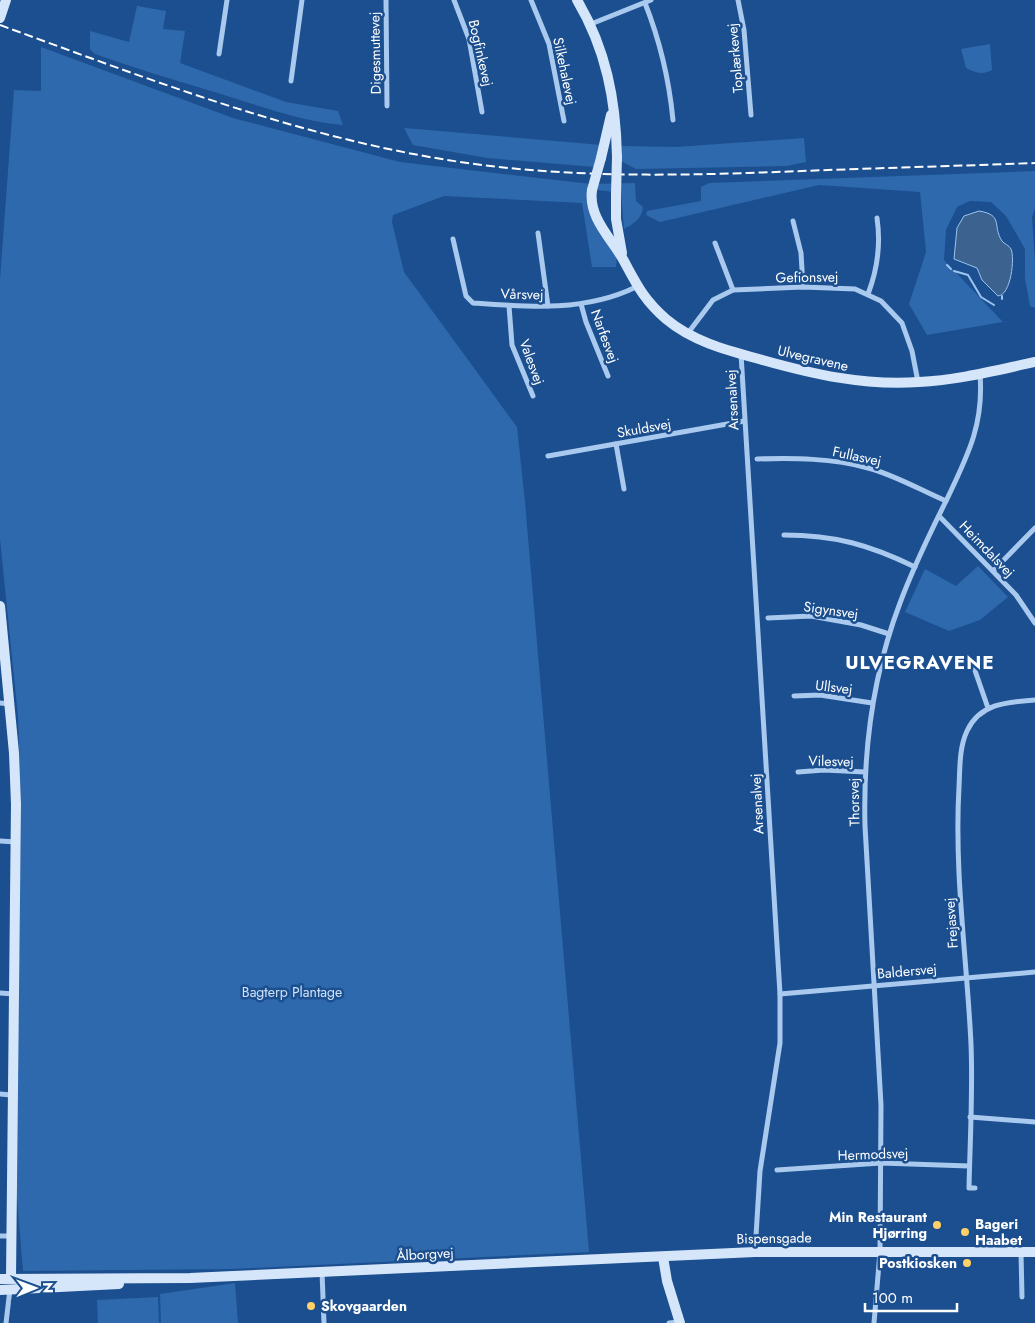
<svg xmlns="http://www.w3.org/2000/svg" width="1035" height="1323" viewBox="0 0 1035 1323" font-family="Jost,sans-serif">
  <rect width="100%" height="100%" fill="#1b4f8f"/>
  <!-- green -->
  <g fill="#2e69ad">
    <path d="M137,6L166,11L163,29L185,31L180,63L286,102L338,111L343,125C308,122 279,112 246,102C196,86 145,72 95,54L90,49V31L129,42Z"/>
    <path d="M990,44L992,70C983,75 975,73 966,68L961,49Z"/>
    <path d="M41,47L233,118L400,162L591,184L635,183L636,201L643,207C642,219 633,224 624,229L621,193L590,189L617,254L616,267H592L582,203L444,196L393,215L392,222L404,272L517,427L525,502L589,1252L232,1269L23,1271L16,1187L21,806L18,716L0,539V279L14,90L41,91Z"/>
    <polygon points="404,128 602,145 595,167 487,158 413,145"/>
    <polygon points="804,138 806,162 787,166 636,169 621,161 622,146 676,147"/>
    <polygon points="1035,171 1035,208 1032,217 1035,262 1035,308 1030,306 1025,278 1025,249 1006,216 991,202 970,201 957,207 946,230 944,260 1003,322 927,335 909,304 926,252 920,192 819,185 660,222 646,215 647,211 701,201 701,187 709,183"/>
    <polygon points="978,566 1008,597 980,620 949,631 905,612 925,569 956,586"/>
    <polygon points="235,1283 238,1323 161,1323 160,1294"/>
    <polygon points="158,1297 159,1323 98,1323 97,1300"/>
  </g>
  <!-- water -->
  <path fill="#3c6290" stroke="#9cc4f0" d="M979,211C1004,215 992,226 1002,241C1004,244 1009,245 1011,249C1015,258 1011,295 998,296L982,280L977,268L954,259L957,228L964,216Z"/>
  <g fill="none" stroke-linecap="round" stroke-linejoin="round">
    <!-- stream -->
    <g stroke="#9cc4f0" stroke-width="2">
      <polyline points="947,265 951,269"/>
      <polyline points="954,271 968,275 981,297 994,305"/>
      <polyline points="1002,296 1002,299"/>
    </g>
    <!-- street -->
    <g stroke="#a9c9ee" stroke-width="5">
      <polyline points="386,0 387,106"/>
      <polyline points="454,0 469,39 482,112"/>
      <polyline points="531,0 549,44 564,121"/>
      <polyline points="738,0 744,30 751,115"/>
      <path d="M645,3C660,41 669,79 673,120"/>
      <polyline points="591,24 651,0"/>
      <polyline points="219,54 227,0"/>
      <polyline points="291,81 302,0"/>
      <polyline points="793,221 801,253 803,287"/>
      <polyline points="538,233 548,306"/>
      <path d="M453,239L466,296L473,303C528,307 585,312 636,287"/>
      <polyline points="715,243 733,290"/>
      <path d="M868,294C878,268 881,245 877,218"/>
      <polyline points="581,304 586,322 608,376"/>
      <polyline points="509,306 512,345 533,396"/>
      <polyline points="688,333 713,300 733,290 803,287 855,289 881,301 902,323 912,351 918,382"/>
      <polyline points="741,354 780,994 780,1043 760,1171 755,1252"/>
      <polyline points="616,444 624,489"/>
      <polyline points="548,456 744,421"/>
      <path d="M757,459C794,458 832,458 868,468C895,475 920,490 946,501"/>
      <polyline points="939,516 1016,595 1035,623"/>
      <path d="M784,535C835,535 870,545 915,567"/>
      <polyline points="993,571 1035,528"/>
      <polyline points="768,618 811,616 861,625 889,634"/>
      <polyline points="966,664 972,662 988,708"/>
      <polyline points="794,696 820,695 872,703"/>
      <polyline points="0,703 10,704"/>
      <polyline points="798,772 824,770 865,772"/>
      <polyline points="0,841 16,842"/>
      <polyline points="0,993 14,994"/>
      <polyline points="780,994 1035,972"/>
      <polyline points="0,1094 11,1095"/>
      <polyline points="970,1117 1035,1122"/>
      <polyline points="777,1170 881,1163 969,1166"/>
      <path d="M975,1188H969C970,1140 973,1092 971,1044C967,959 954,873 959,787C960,769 959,748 967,731C980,703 1008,702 1035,700"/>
      <polyline points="0,1236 11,1236"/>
      <polyline points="1021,1252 1022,1297"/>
      <polyline points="322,1272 324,1323"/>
      <polyline points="6,1323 10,1289"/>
      <polyline points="669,1323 679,1322"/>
      <path d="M874,1323L880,1252L881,1105L865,826C863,749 873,674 900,603C913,568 930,533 947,499C968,455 984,424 980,374"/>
    </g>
    <!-- secondary -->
    <g stroke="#d6e6fa" stroke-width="10">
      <path d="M577,0C606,49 616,100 617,157"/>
      <polyline points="0,18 6,0"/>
      <polyline points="601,158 611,115"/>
      <path d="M592,190C588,218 612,239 624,261C637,285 644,300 666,319C692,341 726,350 759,359C812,374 864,386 919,382C959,380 997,370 1035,362"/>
      <polyline points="616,194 616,219 622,253"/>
      <polyline points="0,606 14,753 16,804 11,1278"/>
      <polyline points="663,1257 667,1281 680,1323"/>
      <polyline points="0,1279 190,1278 755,1252 1035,1252"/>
      <polyline points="0,1290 119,1284"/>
    </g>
    <!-- rail -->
    <path stroke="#fff" stroke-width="2" stroke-dasharray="9 4" stroke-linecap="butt" d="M0,25C162,84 326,148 499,167C600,178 701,175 802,171C879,168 957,166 1035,163"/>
    <!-- secondary-bridge -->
    <g stroke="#d6e6fa" stroke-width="10">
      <polyline points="592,190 601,158"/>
      <polyline points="616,194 617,157"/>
    </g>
  </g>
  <!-- markers -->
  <g fill="#ffd166" stroke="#1b4f8f" stroke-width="2">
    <circle cx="937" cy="1225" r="5"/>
    <circle cx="965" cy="1232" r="5"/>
    <circle cx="967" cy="1263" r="5"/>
    <circle cx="311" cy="1306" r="5"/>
  </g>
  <g text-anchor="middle" stroke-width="5" stroke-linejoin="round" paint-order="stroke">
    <!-- street labels -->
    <g font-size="14" fill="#fff" stroke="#1b4f8f">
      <text transform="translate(375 53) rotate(-91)" y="5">Digesmuttevej</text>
      <text transform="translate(481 53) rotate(77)" y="5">Bogfinkevej</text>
      <text transform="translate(735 58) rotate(-95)" y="5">Toplærkevej</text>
      <text transform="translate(565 71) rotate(78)" y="5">Silkehalevej</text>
      <text transform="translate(807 277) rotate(-1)" y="5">Gefionsvej</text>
      <text transform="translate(522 294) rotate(1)" y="5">Vårsvej</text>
      <text transform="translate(605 336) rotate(70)" y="5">Narfesvej</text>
      <text transform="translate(813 358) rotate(13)" y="5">Ulvegravene</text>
      <text transform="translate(532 362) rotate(70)" y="5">Valesvej</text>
      <text transform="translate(732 400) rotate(-93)" y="5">Arsenalvej</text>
      <text transform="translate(644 428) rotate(-10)" y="5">Skuldsvej</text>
      <text transform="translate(857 456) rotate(12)" y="5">Fullasvej</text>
      <text transform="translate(987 549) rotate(46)" y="5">Heimdalsvej</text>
      <text transform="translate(831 610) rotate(8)" y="5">Sigynsvej</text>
      <text transform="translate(834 687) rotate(7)" y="5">Ullsvej</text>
      <text transform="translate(831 761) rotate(1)" y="5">Vilesvej</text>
      <text transform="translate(854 802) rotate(-91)" y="5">Thorsvej</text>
      <text transform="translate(757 804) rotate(-93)" y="5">Arsenalvej</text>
      <text transform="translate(951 923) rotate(-94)" y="5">Frejasvej</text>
      <text transform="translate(907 971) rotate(-5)" y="5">Baldersvej</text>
      <text transform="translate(873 1154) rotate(-2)" y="5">Hermodsvej</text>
      <text transform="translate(774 1238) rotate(-1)" y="5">Bispensgade</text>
      <text transform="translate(425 1254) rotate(-3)" y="5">Ålborgvej</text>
    </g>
    <!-- park labels -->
    <g font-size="14" fill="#cfe3fa" stroke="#1b4f8f">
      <text x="292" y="997">Bagterp Plantage</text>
    </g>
    <!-- poi labels -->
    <g font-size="14" font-weight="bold" fill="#fff" stroke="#1b4f8f" text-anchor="end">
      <text x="927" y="1222">Min Restaurant<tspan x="927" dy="16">Hjørring</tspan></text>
      <text x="975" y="1229" text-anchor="start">Bageri<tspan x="975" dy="16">Haabet</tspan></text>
      <text x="957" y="1268">Postkiosken</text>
      <text x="321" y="1311" text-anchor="start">Skovgaarden</text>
    </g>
    <!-- district labels -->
    <g font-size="19" font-weight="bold" letter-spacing="1" fill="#fff" stroke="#1b4f8f">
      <text x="920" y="669">ULVEGRAVENE</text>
    </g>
  </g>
  <!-- north arrow -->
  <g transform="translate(35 1288) rotate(89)" stroke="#1b4f8f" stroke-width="4" paint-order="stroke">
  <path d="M0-4L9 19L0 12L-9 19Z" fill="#ffffff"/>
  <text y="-8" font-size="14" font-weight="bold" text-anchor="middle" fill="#ffffff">N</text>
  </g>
  <!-- scale -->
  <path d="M865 1303v8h92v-8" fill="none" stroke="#ffffff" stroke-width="2.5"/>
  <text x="872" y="1303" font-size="15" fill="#ffffff" stroke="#1b4f8f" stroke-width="4" paint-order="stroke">100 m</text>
</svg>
